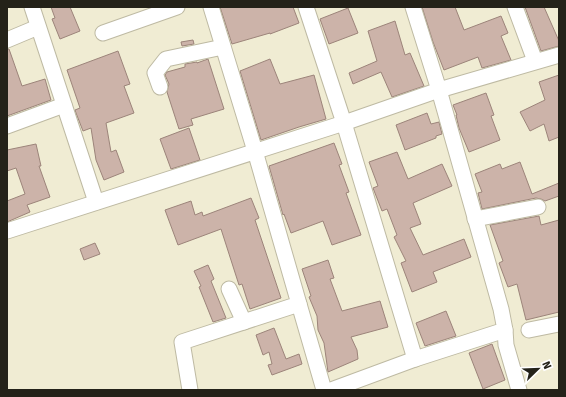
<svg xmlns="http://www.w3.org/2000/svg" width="566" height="397" viewBox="0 0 566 397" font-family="'Fira Sans',sans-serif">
  <rect width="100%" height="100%" fill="#f0ecd3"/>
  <!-- building -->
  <g fill="#ccb3a9" stroke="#9c847a">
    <polygon points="51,7 70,7 80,31 60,39 52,19 55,18"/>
    <polygon points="220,7 293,7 299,23 270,34 270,33 232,44"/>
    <polygon points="422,7 455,7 464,30 501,16 508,33 501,36 511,60 482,68 478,57 444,70 433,42"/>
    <polygon points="525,7 544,7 559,41 559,46 541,51"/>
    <polygon points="348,8 358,33 329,44 320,19"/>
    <polygon points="395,21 405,55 410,53 424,86 392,97 381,72 353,84 349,73 377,61 368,31"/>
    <polygon points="193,40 194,44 182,46 181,42"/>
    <polygon points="7,49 9,49 22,86 45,79 51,100 7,116"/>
    <polygon points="118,51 130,84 124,86 134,113 106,123 111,152 116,150 124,172 104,180 96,160 91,128 83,131 76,113 75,110 80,108 67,70"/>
    <polygon points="208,59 224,109 191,119 193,125 179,129 167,92 169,84 165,75 167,72 185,67 185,64 197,62 197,63"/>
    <polygon points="270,59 280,84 314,75 326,119 299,127 261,140 240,71"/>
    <polygon points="559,75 559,137 549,141 544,124 530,131 520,112 545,100 539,82"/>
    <polygon points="486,93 494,115 491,116 500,140 469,152 459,128 456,115 457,115 453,105"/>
    <polygon points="427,113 431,124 439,122 442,134 436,136 436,138 405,150 396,125"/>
    <polygon points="189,128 200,160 171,169 160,139"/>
    <polygon points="334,143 342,164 339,165 349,192 346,193 361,235 332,245 323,221 291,233 284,214 283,215 269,166"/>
    <polygon points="36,144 41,166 39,166 50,197 27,205 30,212 7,222 7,201 25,194 16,168 7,171 7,150"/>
    <polygon points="397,152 408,179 442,164 452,186 413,203 421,224 410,228 423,255 464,239 471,257 433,272 437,282 412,292 401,263 406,261 394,237 397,235 387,209 382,211 373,188 378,186 369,162"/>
    <polygon points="520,162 532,194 559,183 559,196 545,201 541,199 536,198 482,209 478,193 482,192 475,174 500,164 502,169"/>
    <polygon points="251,198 259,218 255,220 281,298 250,309 242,284 239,285 221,229 178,245 165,210 191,201 195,215 202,212 203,216"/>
    <polygon points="539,216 541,225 559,220 559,312 526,320 517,284 508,287 499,263 503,261 490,225"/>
    <polygon points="95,243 100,254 84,260 80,249"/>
    <polygon points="328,260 334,278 330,279 342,311 380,301 388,327 351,337 357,350 358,359 328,372 324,343 318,330 317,316 309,297 311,296 302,269"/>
    <polygon points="208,265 214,279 211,281 226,318 213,322 199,287 201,286 194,271"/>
    <polygon points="446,311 456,336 425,346 416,323"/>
    <polygon points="274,328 286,359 299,354 302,364 272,375 268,365 272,364 269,352 263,355 256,335"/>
    <polygon points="492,344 505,380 483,389 469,353"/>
  </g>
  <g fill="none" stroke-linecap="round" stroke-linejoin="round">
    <defs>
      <g id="street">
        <polyline points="32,7 96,202"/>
        <polyline points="306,7 344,123 415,359"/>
        <polyline points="515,7 535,61"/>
        <polyline points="103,33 177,7"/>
        <polyline points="7,40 38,27"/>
        <polyline points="160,87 155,73 166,59 223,47"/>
        <polyline points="7,126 64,105"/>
        <polyline points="475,219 538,207"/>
        <polyline points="7,231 344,123 439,90 559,55"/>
        <polyline points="229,289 244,322"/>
        <polyline points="299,304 324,390"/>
        <polyline points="505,330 506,345 519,390"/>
        <polyline points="529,330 559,324"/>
        <polyline points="190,390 182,342 299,304 255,151 211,7"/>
        <polyline points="331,390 415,359 505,330 501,309 439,90 413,7"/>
      </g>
    </defs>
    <!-- street casing -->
    <use href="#street" stroke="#bebaa3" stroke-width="17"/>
    <!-- street -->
    <use href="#street" stroke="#fff" stroke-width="15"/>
  </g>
  <!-- border -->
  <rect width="566" height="397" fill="none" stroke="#242219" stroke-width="16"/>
  <!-- north arrow -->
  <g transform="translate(538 369) rotate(67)" stroke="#ffffff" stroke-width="3" paint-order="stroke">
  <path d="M0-3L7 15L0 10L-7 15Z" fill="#242219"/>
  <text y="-6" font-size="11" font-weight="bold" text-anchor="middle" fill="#242219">N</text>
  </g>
</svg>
